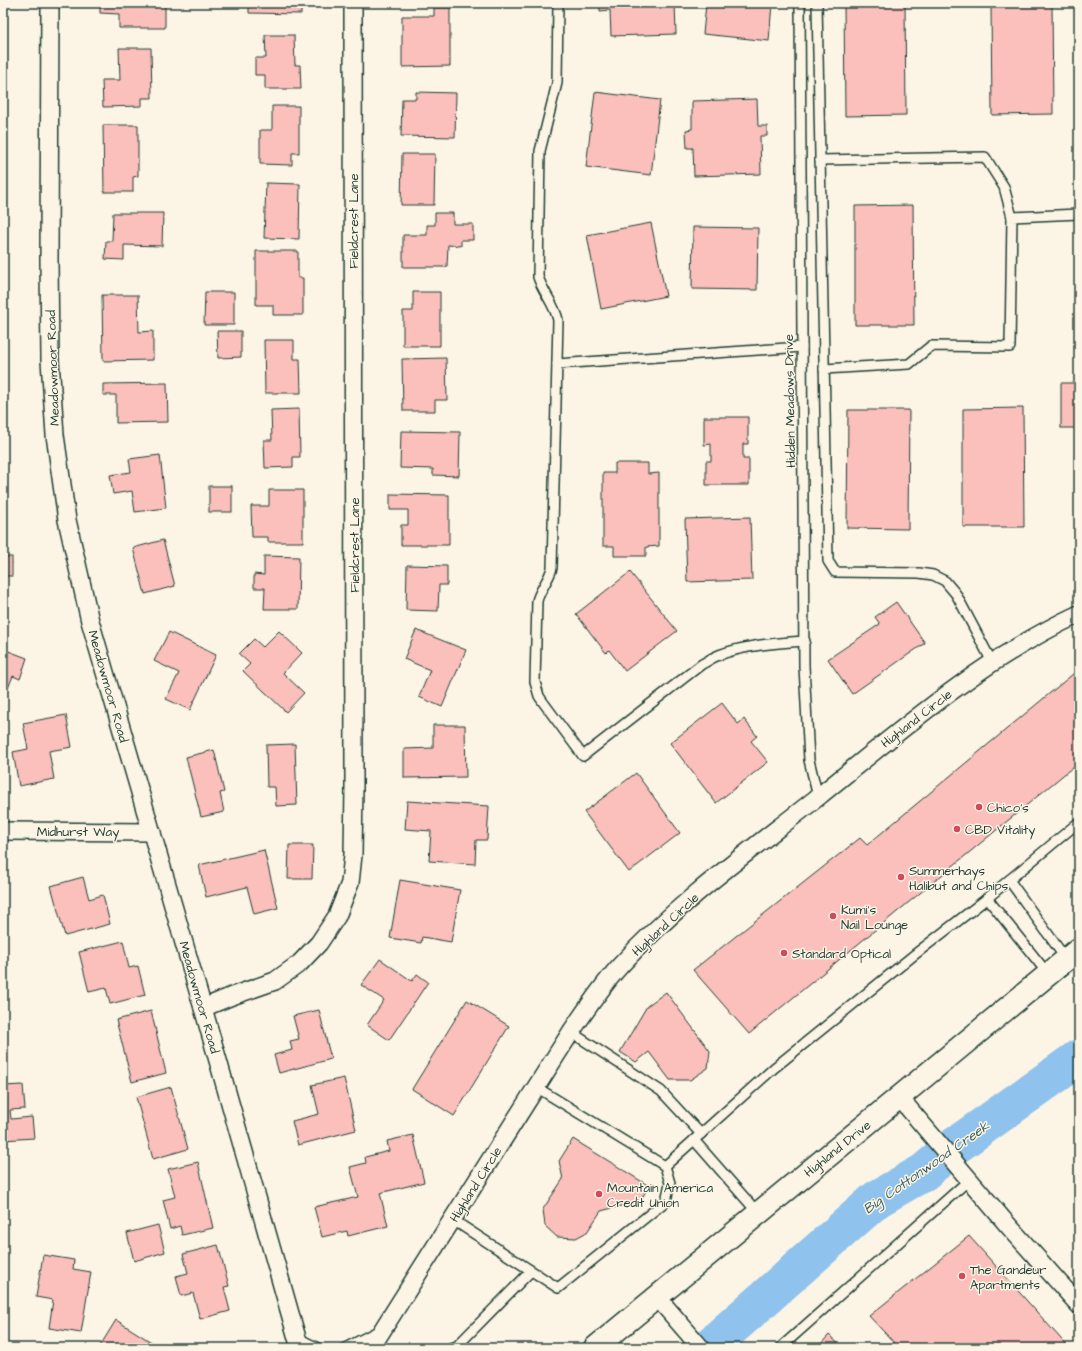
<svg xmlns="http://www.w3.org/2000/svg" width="1082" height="1351" viewBox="0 0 1082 1351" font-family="'Architects Daughter',sans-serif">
  <rect width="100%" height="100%" fill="#fcf5e5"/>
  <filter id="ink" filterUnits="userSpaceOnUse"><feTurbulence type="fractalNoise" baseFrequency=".025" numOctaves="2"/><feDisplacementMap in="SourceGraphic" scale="8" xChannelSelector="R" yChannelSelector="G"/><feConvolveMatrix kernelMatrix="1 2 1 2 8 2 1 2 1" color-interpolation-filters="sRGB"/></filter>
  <g filter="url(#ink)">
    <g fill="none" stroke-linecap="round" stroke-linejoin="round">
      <!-- river -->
      <polyline stroke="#8fc2ec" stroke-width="38" points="708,1348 877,1199 924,1172 955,1146 1079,1058"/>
    </g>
    <!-- building -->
    <g fill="#fbbfbc" stroke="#1f3d34">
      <polygon points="100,3 165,3 165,28 119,28 119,14 100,13"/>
      <polygon points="249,3 301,3 301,14 249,13"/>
      <polygon points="600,3 675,3 676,34 611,36 610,10 600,11"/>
      <polygon points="699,3 772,3 769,41 703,34 706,4"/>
      <polygon points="844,3 905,3 906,115 845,116"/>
      <polygon points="991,3 1052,3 1053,114 992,115"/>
      <polygon points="434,8 450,8 450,66 402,67 402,16 434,16"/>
      <polygon points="265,35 294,35 295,65 300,65 301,89 265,89 265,75 255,75 255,58 266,58"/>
      <polygon points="119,48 151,48 152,98 142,98 142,106 103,107 102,80 120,80"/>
      <polygon points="416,92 456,93 455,137 401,136 402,99 416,99"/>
      <polygon points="595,92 660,100 651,175 586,167"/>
      <polygon points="757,99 758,126 767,126 767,136 760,136 761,174 694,176 693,148 687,148 686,130 692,129 692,101"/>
      <polygon points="272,106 299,106 299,153 292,153 292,165 260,164 260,130 272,130"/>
      <polygon points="103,125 138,125 138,176 133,177 133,192 104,192"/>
      <polygon points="402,154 435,154 434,205 401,205"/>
      <polygon points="266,183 300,184 299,239 264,238"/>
      <polygon points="913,205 914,325 855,325 855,206"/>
      <polygon points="113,213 163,213 162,246 124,245 124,260 105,259 106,241 112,241"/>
      <polygon points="435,213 453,213 453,224 473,224 473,240 461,240 461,246 448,245 447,267 403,267 403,235 427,235 427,225 435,225"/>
      <polygon points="651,223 666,296 601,309 587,235"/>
      <polygon points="693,227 758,228 757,290 692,289"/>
      <polygon points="256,251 298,251 298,278 303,278 303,315 273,315 273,305 256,305"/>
      <polygon points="205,292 234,292 234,325 204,325"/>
      <polygon points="413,292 440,292 440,346 403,346 403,311 413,311"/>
      <polygon points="102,295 138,295 139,332 153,331 153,360 103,361"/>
      <polygon points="217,331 241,331 241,357 218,358"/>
      <polygon points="264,340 294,340 294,359 300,359 301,393 265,393"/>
      <polygon points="3,346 5,347 3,405"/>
      <polygon points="446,358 447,400 435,400 435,411 403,411 402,359"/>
      <polygon points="167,383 168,422 116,423 116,395 103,395 103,384"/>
      <rect x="1061" y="383" width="18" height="45"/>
      <polygon points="1023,408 1024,527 963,527 963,409"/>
      <polygon points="299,409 300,457 293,457 293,467 265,468 264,440 272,440 271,410"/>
      <polygon points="848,410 909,410 908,529 847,528"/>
      <polygon points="704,417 748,417 748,444 743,444 743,459 749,459 749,485 706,485 706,461 711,461 711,444 704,445"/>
      <polygon points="401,431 460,432 459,476 433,475 433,469 400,468"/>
      <polygon points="160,455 166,508 135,512 132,491 113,494 110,475 131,472 129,459"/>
      <polygon points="615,463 648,463 648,474 659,473 659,546 646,547 646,556 614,556 614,546 603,546 603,473 615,473"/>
      <rect x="209" y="486" width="23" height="26"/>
      <polygon points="269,490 303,490 303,542 268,542 268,537 252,537 251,506 269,506"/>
      <polygon points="390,494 449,495 449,545 401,545 401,525 408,525 408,510 390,510"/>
      <polygon points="750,517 752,580 687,582 685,519"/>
      <polygon points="163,540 175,586 145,594 133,548"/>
      <polygon points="264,556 299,557 298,609 264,609 265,588 254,588 254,574 264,575"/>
      <rect x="3" y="557" width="9" height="19"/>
      <polygon points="407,565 447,566 447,585 439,585 438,611 406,610"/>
      <polygon points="630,572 677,631 625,671 609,650 606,653 576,614"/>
      <polygon points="896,602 925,643 852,694 828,659 880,624 875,617"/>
      <polygon points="416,630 466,650 442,707 419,697 430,670 404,659"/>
      <polygon points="279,631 302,653 283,673 304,693 286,712 243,671 250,664 239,654 254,639 263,647"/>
      <polygon points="169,632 216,655 190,710 166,699 179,673 154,661"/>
      <polygon points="3,649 27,658 20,679 13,676 8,688 3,686"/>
      <polygon points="1079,669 1079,762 749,1034 693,970 860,838 867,845"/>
      <polygon points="722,703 738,724 744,719 757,736 751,741 768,762 716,803 670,743"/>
      <polygon points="66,715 72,747 49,751 54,779 19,786 13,752 28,749 23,723"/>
      <polygon points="433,725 465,725 466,777 404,778 404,749 433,748"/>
      <polygon points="295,744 297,805 276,806 275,787 267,787 266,745"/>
      <polygon points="214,750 224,792 220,793 224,812 201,817 186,757"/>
      <polygon points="636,773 680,833 629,872 584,812"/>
      <polygon points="407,801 489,806 487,840 476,840 475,864 429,861 431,831 405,829"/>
      <polygon points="289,845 313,845 312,879 288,879"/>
      <polygon points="264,850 278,908 254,914 247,887 206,897 199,865"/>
      <polygon points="83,877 89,899 103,895 110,924 65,936 51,886"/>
      <polygon points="400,880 460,890 451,942 422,937 421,943 390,938"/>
      <polygon points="123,941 129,968 138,966 145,995 110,1004 106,988 89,992 79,952"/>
      <polygon points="380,959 412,981 417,974 428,982 389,1040 367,1025 384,1000 361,985"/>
      <polygon points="666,992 710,1051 708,1068 690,1080 670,1080 649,1052 636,1062 620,1052 647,1006"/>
      <polygon points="467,1000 509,1026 454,1116 412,1089"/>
      <polygon points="319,1010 331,1059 279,1073 274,1055 292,1050 290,1041 299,1039 293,1016"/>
      <polygon points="151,1011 166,1073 132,1082 116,1020"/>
      <polygon points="344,1078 356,1130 298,1145 292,1121 319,1114 312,1085"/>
      <polygon points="23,1085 25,1109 10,1110 11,1119 32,1117 34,1138 3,1140 3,1086"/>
      <polygon points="171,1087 188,1149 153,1159 136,1097"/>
      <polygon points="413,1135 424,1182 380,1193 388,1226 348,1236 347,1231 322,1237 314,1207 358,1197 350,1167 366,1163 365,1157 389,1151 387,1141"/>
      <polygon points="573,1139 649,1186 640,1201 601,1211 587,1232 576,1238 557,1237 545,1226 543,1209 563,1179 559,1161"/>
      <polygon points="198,1162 213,1228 182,1235 180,1226 170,1229 163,1200 175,1197 168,1169"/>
      <polygon points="158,1225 165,1252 134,1261 127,1233"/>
      <polygon points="969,1236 1069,1348 899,1348 869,1316"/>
      <polygon points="218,1245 229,1286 224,1287 230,1311 200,1319 193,1293 181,1296 176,1276 188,1273 183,1254"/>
      <polygon points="43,1255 74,1260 73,1269 91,1272 81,1333 49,1328 53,1300 36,1297"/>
      <polygon points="116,1320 161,1348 103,1348 100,1346"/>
      <polygon points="829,1335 843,1348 817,1348"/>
    </g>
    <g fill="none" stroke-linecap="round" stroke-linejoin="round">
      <defs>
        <g id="lane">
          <path d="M558,3L557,83L540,151L538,277C543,292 555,305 558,320L552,568C549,580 540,589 537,601L535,682L539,696L543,702L583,756L702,664C708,661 713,657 719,655C746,645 776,643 805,641"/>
          <polyline points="800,3 804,666 809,760 818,797"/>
          <polyline points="817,3 828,561 835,572 919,573 933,575 945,581 956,594 992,662"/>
          <polyline points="820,160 985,157 1004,187 1012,217"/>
          <polyline points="557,364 802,347"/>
          <polyline points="824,369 909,364 931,346 1010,347 1012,217 1079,214"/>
          <polyline points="1009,880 1066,959"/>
          <polyline points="987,898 1048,974"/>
          <polyline points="571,1032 661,1091 701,1134"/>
          <polyline points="536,1087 665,1166 694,1140"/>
          <polyline points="758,1213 694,1140 774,1068 914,955 985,900 1079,822"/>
          <polyline points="453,1220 558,1288 666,1201 670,1183 665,1166"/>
          <polyline points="298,1338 318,1348"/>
          <polyline points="345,1348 378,1331"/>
          <polyline points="450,1348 457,1346 531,1271"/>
          <polyline points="780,1348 970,1179"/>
        </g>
        <g id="street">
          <polyline points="50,3 49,260 50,360 55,435 67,520 90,621 203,1008 297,1338 301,1348"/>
          <polyline points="3,831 152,832"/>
          <polyline points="203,1008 232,996 275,981 300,963 319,943 337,916 350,883 353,855 354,786 353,3"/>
          <polyline points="899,1097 1006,1223 1079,1305"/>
          <polyline points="657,1297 701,1348"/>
          <path d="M371,1348L571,1032C586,1010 601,987 619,967C678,902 750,851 818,797C901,730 982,659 1079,614"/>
        </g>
        <polyline id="secondary" points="595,1348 1079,949"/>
      </defs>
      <!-- lane casing -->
      <use href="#lane" stroke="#1f3d34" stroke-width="12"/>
      <!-- street casing -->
      <use href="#street" stroke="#1f3d34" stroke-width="20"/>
      <!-- secondary casing -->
      <use href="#secondary" stroke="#1f3d34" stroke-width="25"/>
      <!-- lane -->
      <use href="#lane" stroke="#fcf5e5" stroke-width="9"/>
      <!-- street -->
      <use href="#street" stroke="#fcf5e5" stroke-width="17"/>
      <!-- secondary -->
      <use href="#secondary" stroke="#fcf5e5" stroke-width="22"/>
    </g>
  </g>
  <!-- markers -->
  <g fill="#d1495b" stroke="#fcf5e5" stroke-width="1.5">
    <circle cx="979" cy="807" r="4"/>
    <circle cx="957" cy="829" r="4"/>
    <circle cx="901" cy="877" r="4"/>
    <circle cx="833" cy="916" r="4"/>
    <circle cx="784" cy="953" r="4"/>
    <circle cx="599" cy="1194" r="4"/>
    <circle cx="962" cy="1276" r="4"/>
  </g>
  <g text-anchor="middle" stroke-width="3" stroke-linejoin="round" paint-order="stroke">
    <!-- street labels -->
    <g font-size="13" fill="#1f3d34" stroke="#fcf5e5">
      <text transform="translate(353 221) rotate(-90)" y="5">Fieldcrest Lane</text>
      <text transform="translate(52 368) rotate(-92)" y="5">Meadowmoor Road</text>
      <text transform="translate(789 401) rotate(-91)" y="5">Hidden Meadows Drive</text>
      <text transform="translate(354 545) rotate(-90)" y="5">Fieldcrest Lane</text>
      <text transform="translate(109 686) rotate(74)" y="5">Meadowmoor Road</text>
      <text transform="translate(916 718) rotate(-38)" y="5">Highland Circle</text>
      <text x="78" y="836">Midhurst Way</text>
      <text transform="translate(665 924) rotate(-43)" y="5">Highland Circle</text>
      <text transform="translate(200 997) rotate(74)" y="5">Meadowmoor Road</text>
      <text transform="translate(837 1148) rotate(-39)" y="5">Highland Drive</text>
      <text transform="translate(475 1184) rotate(-58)" y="5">Highland Circle</text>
    </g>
    <!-- poi labels -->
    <g font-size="13" fill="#1f3d34" stroke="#fcf5e5" text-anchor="start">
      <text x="987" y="812">Chico's</text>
      <text x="965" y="834">CBD Vitality</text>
      <text x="909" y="875">Summerhays<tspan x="909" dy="15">Halibut and Chips</tspan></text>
      <text x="841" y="914">Kumi's<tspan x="841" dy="15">Nail Lounge</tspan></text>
      <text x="792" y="958">Standard Optical</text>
      <text x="607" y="1192">Mountain America<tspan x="607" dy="15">Credit Union</tspan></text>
      <text x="970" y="1274">The Gandeur<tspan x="970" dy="15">Apartments</tspan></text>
    </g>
    <!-- water labels -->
    <g font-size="14" font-style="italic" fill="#3b5e62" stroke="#fcf5e5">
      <text transform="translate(926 1167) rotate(-35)" y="5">Big Cottonwood Creek</text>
    </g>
  </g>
  <!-- margin -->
  <rect width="1082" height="1351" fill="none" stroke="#fcf5e5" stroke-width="16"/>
  <rect x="8" y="8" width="1066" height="1335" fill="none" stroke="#1f3d34" stroke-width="1.5" filter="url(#ink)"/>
</svg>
